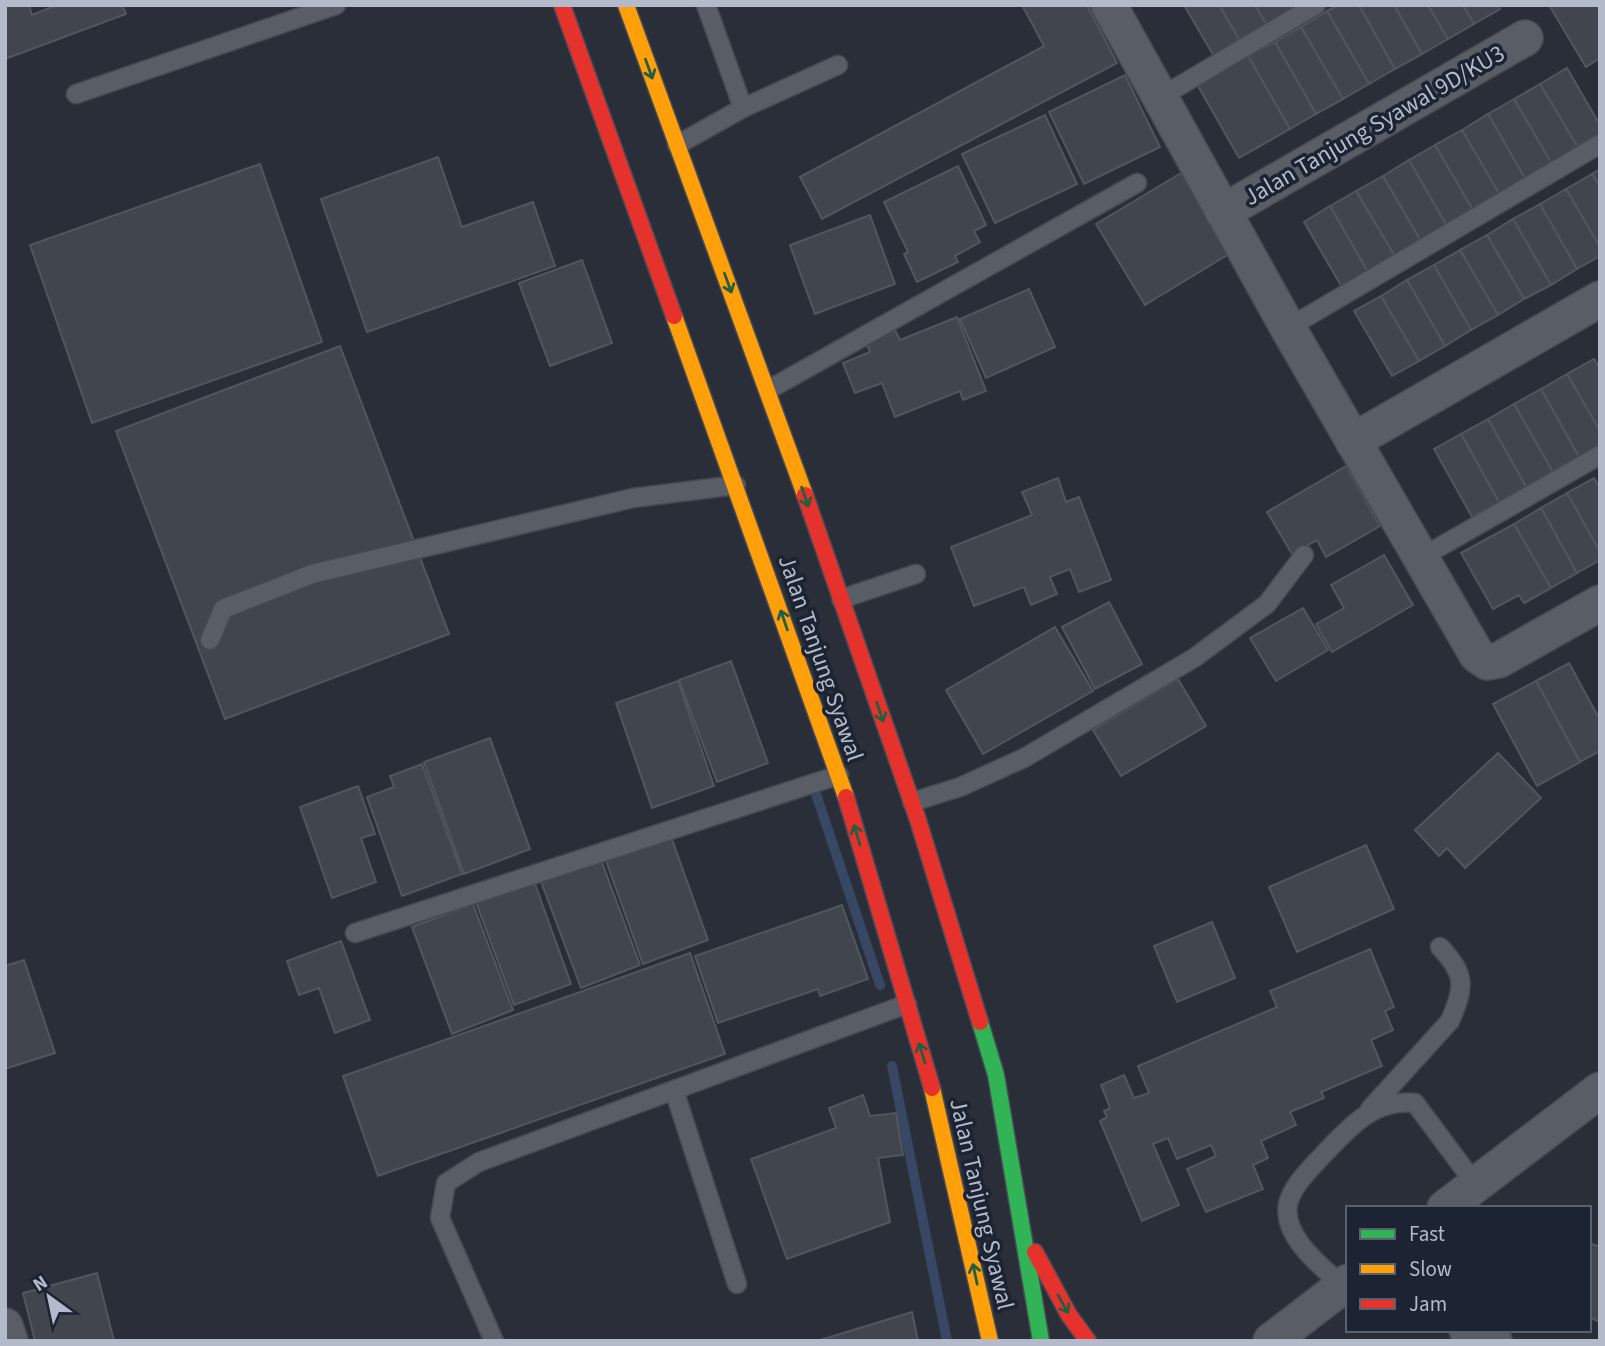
<svg xmlns="http://www.w3.org/2000/svg" width="1605" height="1346" viewBox="0 0 1605 1346" font-family="'Source Sans 3',sans-serif">
  <rect width="100%" height="100%" fill="#292e38"/>
  <g fill="none" stroke-linecap="round" stroke-linejoin="round">
    <!-- stream -->
    <g stroke="#374764" stroke-width="10">
      <polyline points="816,794 880,985"/>
      <polyline points="892,1066 947,1341"/>
    </g>
  </g>
  <!-- building -->
  <g fill="#41454e" stroke="#51565f" stroke-width="2">
    <polygon points="5,5 29,5 32,15 57,5 122,5 126,14 5,59"/>
    <polygon points="1022,5 1087,5 1117,63 822,219 800,177 1044,46"/>
    <polygon points="1184,5 1219,5 1241,42 1215,58"/>
    <polygon points="1219,5 1255,5 1268,27 1241,42"/>
    <polygon points="1255,5 1290,5 1293,11 1268,27"/>
    <polygon points="1338,5 1359,5 1395,69 1369,84 1327,11"/>
    <polygon points="1359,5 1394,5 1422,54 1395,69"/>
    <polygon points="1394,5 1428,5 1448,39 1422,54"/>
    <polygon points="1428,5 1463,5 1474,24 1448,39"/>
    <polygon points="1463,5 1498,5 1500,9 1474,24"/>
    <polygon points="1549,5 1600,5 1600,58 1586,67"/>
    <polygon points="1327,11 1369,84 1343,99 1301,27"/>
    <polygon points="1301,27 1343,99 1316,114 1275,42"/>
    <polygon points="1275,42 1316,114 1290,129 1248,56"/>
    <polygon points="1248,56 1290,129 1239,158 1198,86"/>
    <polygon points="1567,68 1600,125 1600,140 1580,151 1540,84"/>
    <polygon points="1125,75 1160,147 1084,184 1049,112"/>
    <polygon points="1540,84 1580,151 1553,166 1514,99"/>
    <polygon points="1514,99 1553,166 1527,182 1488,114"/>
    <polygon points="1488,114 1527,182 1501,197 1462,130"/>
    <polygon points="1045,115 1077,184 995,223 962,154"/>
    <polygon points="1462,130 1501,197 1474,212 1435,145"/>
    <polygon points="1435,145 1474,212 1448,228 1409,160"/>
    <polygon points="438,157 462,227 533,202 555,266 367,332 321,199"/>
    <polygon points="1409,160 1448,228 1422,243 1383,176"/>
    <polygon points="260,164 322,342 92,423 30,245"/>
    <polygon points="958,166 986,225 974,231 980,242 955,256 958,262 917,282 904,254 908,252 884,202"/>
    <polygon points="1600,169 1600,187 1592,174"/>
    <polygon points="1181,173 1229,254 1145,305 1096,224"/>
    <polygon points="1592,174 1600,187 1600,247 1566,189"/>
    <polygon points="1383,176 1422,243 1396,258 1356,191"/>
    <polygon points="1566,189 1600,247 1600,256 1577,269 1540,204"/>
    <polygon points="1356,191 1396,258 1369,274 1330,206"/>
    <polygon points="1540,204 1577,269 1551,285 1513,219"/>
    <polygon points="1330,206 1369,274 1343,289 1304,222"/>
    <polygon points="870,215 895,284 815,314 790,245"/>
    <polygon points="1513,219 1551,285 1524,299 1487,235"/>
    <polygon points="1487,235 1524,299 1498,315 1460,250"/>
    <polygon points="1460,250 1498,315 1471,330 1434,265"/>
    <polygon points="582,260 612,343 550,366 519,283"/>
    <polygon points="1434,265 1471,330 1445,346 1407,280"/>
    <polygon points="1407,280 1445,346 1419,361 1381,296"/>
    <polygon points="1029,289 1055,347 986,378 960,319"/>
    <polygon points="1381,296 1419,361 1392,376 1354,311"/>
    <polygon points="957,317 986,391 963,400 960,391 895,417 882,383 855,393 843,363 870,352 866,342 895,330 900,340"/>
    <polygon points="340,346 449,634 225,719 116,431"/>
    <polygon points="1594,359 1600,368 1600,431 1567,374"/>
    <polygon points="1567,374 1600,431 1600,445 1579,457 1541,389"/>
    <polygon points="1541,389 1579,457 1553,472 1514,404"/>
    <polygon points="1514,404 1553,472 1526,487 1488,419"/>
    <polygon points="1488,419 1526,487 1499,502 1461,434"/>
    <polygon points="1461,434 1499,502 1472,517 1434,449"/>
    <polygon points="1346,466 1380,526 1326,557 1317,540 1292,554 1267,512"/>
    <polygon points="1058,478 1066,502 1079,497 1111,580 1079,592 1070,569 1050,577 1057,594 1031,605 1024,587 974,606 951,547 1032,515 1022,492"/>
    <polygon points="1594,478 1600,489 1600,552 1567,493"/>
    <polygon points="1567,493 1600,552 1600,560 1577,573 1541,508"/>
    <polygon points="1541,508 1577,573 1551,588 1514,524"/>
    <polygon points="1514,524 1551,588 1524,603 1519,595 1493,609 1461,553"/>
    <polygon points="1384,555 1413,605 1332,652 1316,624 1344,608 1331,585"/>
    <polygon points="1109,602 1142,664 1095,689 1062,627"/>
    <polygon points="1303,608 1328,650 1276,681 1250,638"/>
    <polygon points="1055,627 1093,691 983,754 946,690"/>
    <polygon points="731,661 768,763 717,782 679,680"/>
    <polygon points="1569,663 1600,720 1600,751 1580,762 1536,681"/>
    <polygon points="1178,679 1206,726 1121,776 1093,730"/>
    <polygon points="678,681 714,786 652,808 616,703"/>
    <polygon points="1536,681 1580,762 1537,786 1493,704"/>
    <polygon points="490,738 530,849 464,874 424,762"/>
    <polygon points="1498,753 1541,798 1465,868 1447,848 1439,856 1415,830"/>
    <polygon points="422,764 462,874 402,896 367,797 394,787 390,776"/>
    <polygon points="358,786 375,834 361,838 376,882 332,898 300,807"/>
    <polygon points="669,831 708,940 643,964 604,855"/>
    <polygon points="1366,845 1394,909 1297,952 1269,887"/>
    <polygon points="600,857 640,965 581,988 540,879"/>
    <polygon points="534,881 571,984 514,1005 476,902"/>
    <polygon points="473,904 513,1010 452,1034 412,927"/>
    <polygon points="842,905 868,979 820,996 818,989 718,1023 695,956"/>
    <polygon points="1212,922 1235,978 1177,1002 1154,946"/>
    <polygon points="341,941 370,1020 335,1033 319,988 299,995 287,961"/>
    <polygon points="1370,949 1394,1007 1385,1011 1393,1030 1371,1040 1382,1066 1321,1092 1324,1098 1290,1112 1296,1125 1261,1141 1268,1158 1253,1165 1263,1189 1206,1212 1187,1169 1216,1156 1211,1145 1177,1159 1168,1138 1153,1144 1179,1205 1142,1221 1100,1121 1107,1117 1104,1111 1110,1108 1101,1085 1124,1075 1134,1098 1149,1093 1138,1066 1277,1007 1270,991"/>
    <polygon points="690,953 725,1054 378,1176 343,1076"/>
    <polygon points="24,960 55,1053 5,1069 5,966"/>
    <polygon points="863,1095 870,1116 896,1113 903,1155 878,1158 890,1222 787,1259 751,1159 836,1128 829,1108"/>
    <polygon points="1589,1243 1600,1247 1600,1322 1589,1317"/>
    <polygon points="97,1273 114,1341 35,1341 23,1293"/>
    <polygon points="912,1312 918,1341 817,1341"/>
  </g>
  <g fill="none" stroke-linecap="round" stroke-linejoin="round">
    <defs>
      <g id="lane">
        <polyline points="76,94 336,5"/>
        <polyline points="1159,98 1316,5"/>
        <polyline points="743,108 838,65"/>
        <polyline points="677,145 743,108 706,5"/>
        <polyline points="1288,328 1600,144"/>
        <polyline points="768,390 1137,183"/>
        <polyline points="1422,557 1600,455"/>
        <polyline points="841,599 916,574"/>
        <polyline points="210,640 223,609 312,574 633,498 736,485"/>
        <polyline points="912,802 960,787 1024,758 1194,658 1267,604 1304,555"/>
        <polyline points="355,933 839,775"/>
        <polyline points="674,1090 737,1284"/>
        <path d="M1370,1109L1450,1021C1465,986 1466,975 1440,947"/>
        <path d="M1343,1286C1322,1267 1282,1237 1288,1204C1292,1186 1310,1169 1322,1156C1348,1129 1373,1098 1415,1103L1476,1185"/>
        <polyline points="494,1341 440,1218 446,1183 479,1162 907,1004"/>
      </g>
      <g id="street">
        <polyline points="1109,5 1288,328 1477,655 1487,662 1499,660 1600,603"/>
        <polyline points="1223,212 1525,38"/>
        <polyline points="1353,441 1600,299"/>
        <polyline points="1445,1208 1600,1090"/>
        <polyline points="5,1326 10,1341"/>
        <polyline points="1467,1330 1494,1341"/>
        <polyline points="1271,1341 1348,1282"/>
      </g>
      <polyline id="fast" points="980,1022 996,1075 1041,1341"/>
      <g id="slow">
        <polyline points="626,5 805,495"/>
        <polyline points="674,316 846,797"/>
        <polyline points="932,1088 990,1341"/>
      </g>
      <g id="jam">
        <polyline points="562,5 674,316"/>
        <polyline points="805,495 918,820 980,1022"/>
        <polyline points="846,797 932,1088"/>
        <polyline points="1035,1252 1069,1315 1088,1341"/>
      </g>
    </defs>
    <!-- lane casing -->
    <use href="#lane" stroke="#454951" stroke-width="21"/>
    <!-- street casing -->
    <use href="#street" stroke="#454951" stroke-width="38"/>
    <!-- fast casing -->
    <use href="#fast" stroke="#474b55" stroke-width="19"/>
    <!-- slow casing -->
    <use href="#slow" stroke="#474b55" stroke-width="19"/>
    <!-- jam casing -->
    <use href="#jam" stroke="#474b55" stroke-width="19"/>
    <!-- lane -->
    <use href="#lane" stroke="#595d66" stroke-width="18"/>
    <!-- street -->
    <use href="#street" stroke="#595d66" stroke-width="35"/>
    <!-- fast -->
    <use href="#fast" stroke="#30b455" stroke-width="16"/>
    <!-- slow -->
    <use href="#slow" stroke="#ff9f0a" stroke-width="16"/>
    <!-- jam -->
    <use href="#jam" stroke="#e5322d" stroke-width="16"/>
  </g>
  <!-- one-way arrows -->
  <defs><path id="oneway-shaft" d="M-6 0H5M1.5-3L5.5 0L1.5 3" fill="none" stroke-width="1.6" stroke-linecap="round" stroke-linejoin="round" transform="scale(1.75)"/></defs>
  <g stroke="#245e41">
    <use href="#oneway-shaft" transform="translate(649 69) rotate(70)"/>
    <use href="#oneway-shaft" transform="translate(728 283) rotate(70)"/>
    <use href="#oneway-shaft" transform="translate(805 497) rotate(71)"/>
    <use href="#oneway-shaft" transform="translate(784 620) rotate(-109)"/>
    <use href="#oneway-shaft" transform="translate(880 712) rotate(71)"/>
    <use href="#oneway-shaft" transform="translate(857 835) rotate(-107)"/>
    <use href="#oneway-shaft" transform="translate(922 1053) rotate(-107)"/>
    <use href="#oneway-shaft" transform="translate(975 1274) rotate(-102)"/>
    <use href="#oneway-shaft" transform="translate(1063 1304) rotate(61)"/>
  </g>
  <g text-anchor="middle" stroke-width="7" stroke-linejoin="round" paint-order="stroke">
    <!-- street labels -->
    <g font-size="24" fill="#b3bac9" stroke="#1c2433">
      <text transform="translate(1374 125) rotate(-30)" y="8">Jalan Tanjung Syawal 9D/KU3</text>
      <text transform="translate(821 658) rotate(71)" y="8">Jalan Tanjung Syawal</text>
      <text transform="translate(982 1204) rotate(77)" y="8">Jalan Tanjung Syawal</text>
    </g>
  </g>
  <!-- border -->
  <rect width="1605" height="1346" fill="none" stroke="#b3bac9" stroke-width="14"/>
  <!-- legend -->
  <rect x="1346" y="1206" width="245" height="126" fill="#1c2433" stroke="#58606f" stroke-width="2"/>
  <rect x="1360" y="1229" width="35" height="10" fill="#30b455" stroke="#58606f" stroke-width="2"/>
  <text x="1409" y="1241" font-size="21" fill="#b3bac9">Fast</text>
  <rect x="1360" y="1264" width="35" height="10" fill="#ff9f0a" stroke="#58606f" stroke-width="2"/>
  <text x="1409" y="1276" font-size="21" fill="#b3bac9">Slow</text>
  <rect x="1360" y="1299" width="35" height="10" fill="#e5322d" stroke="#58606f" stroke-width="2"/>
  <text x="1409" y="1311" font-size="21" fill="#b3bac9">Jam</text>
  <!-- north arrow -->
  <g transform="translate(49 1297) rotate(327)" stroke="#1c2433" stroke-width="5" paint-order="stroke">
  <path d="M0-5L12 26L0 18L-12 26Z" fill="#b3bac9"/>
  <text y="-10" font-size="19" font-weight="bold" text-anchor="middle" fill="#b3bac9">N</text>
  </g>
</svg>
